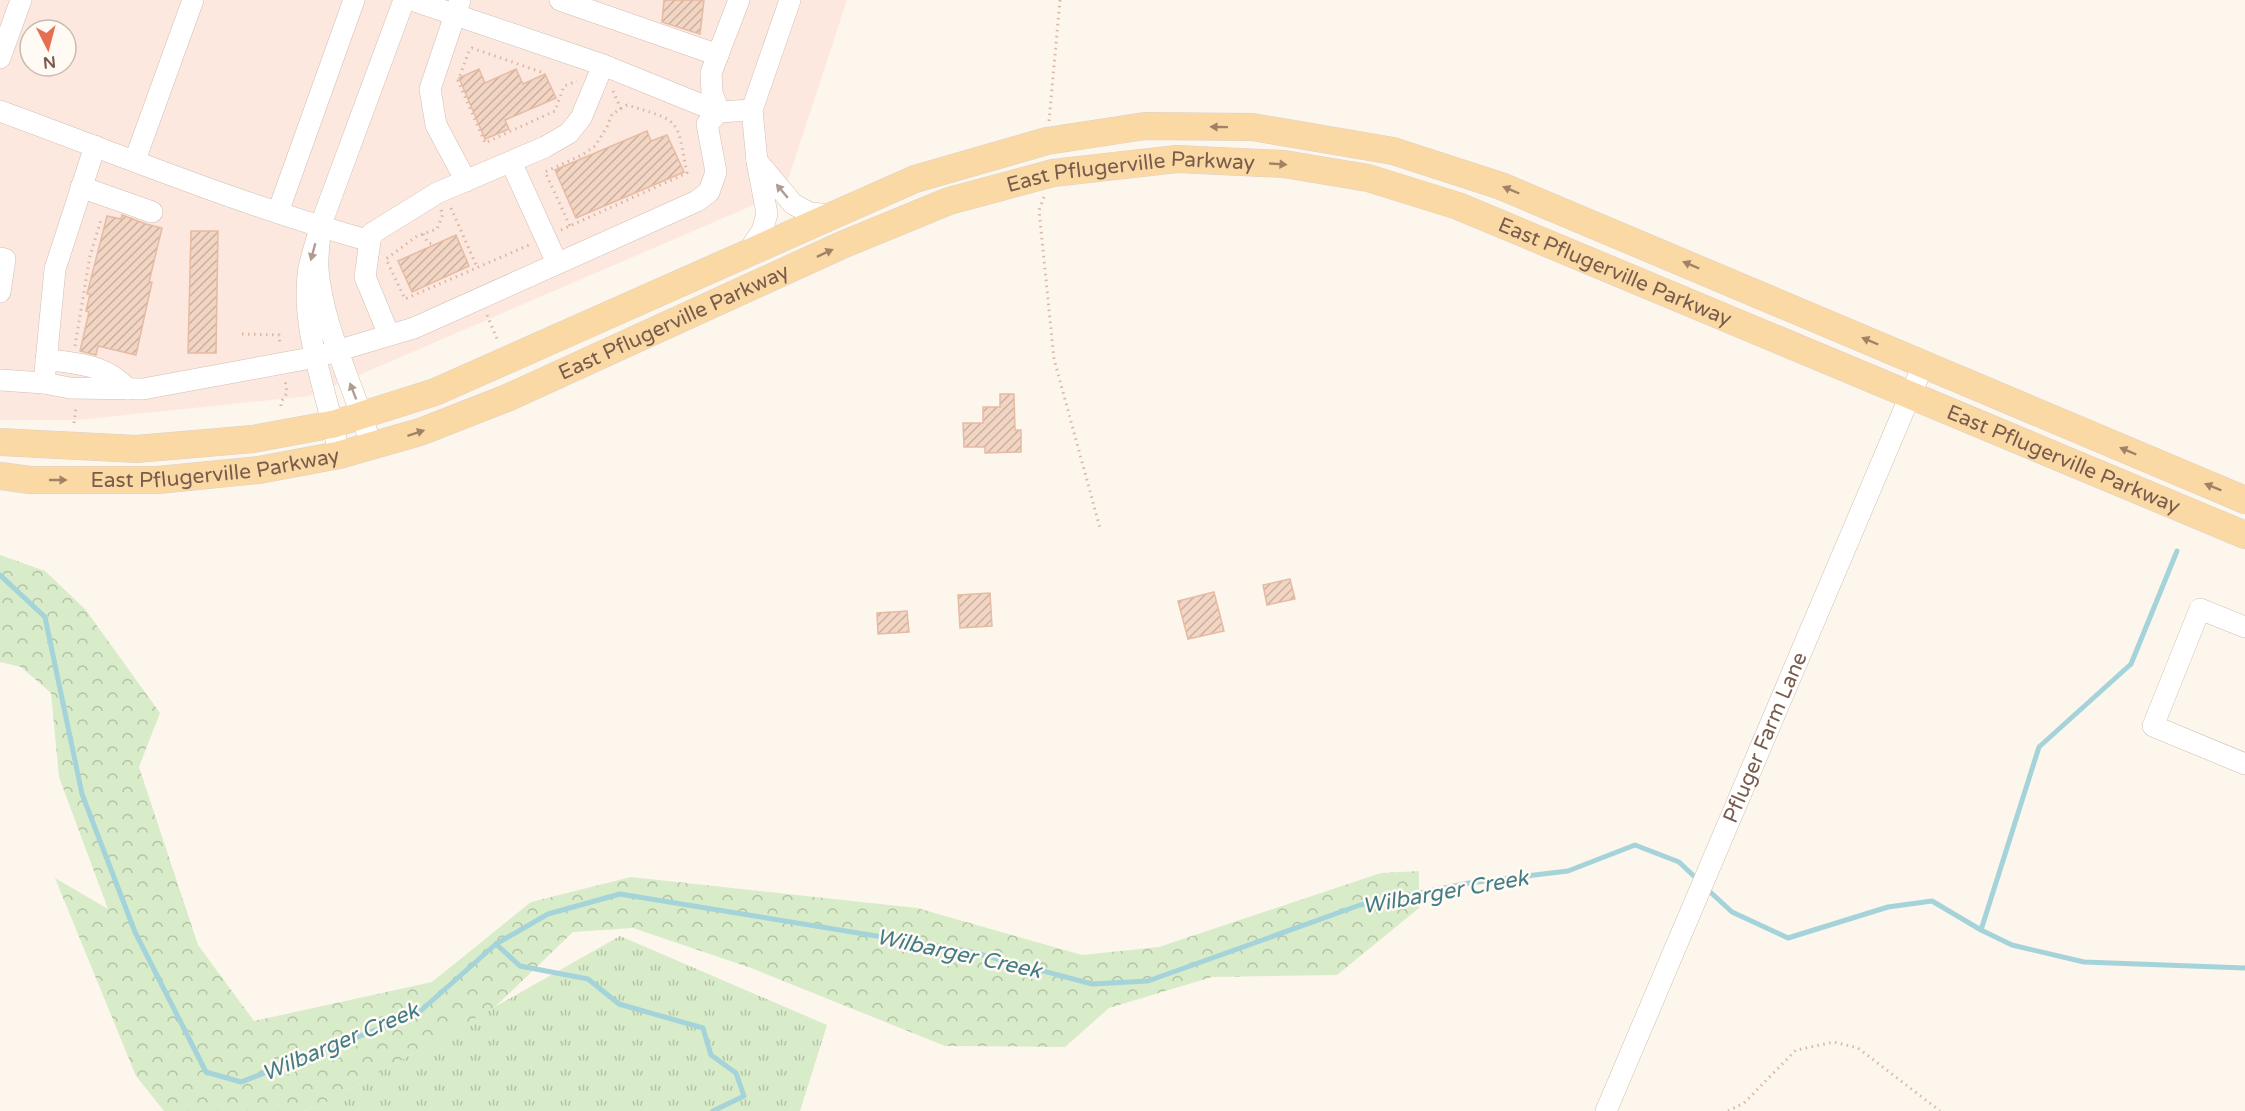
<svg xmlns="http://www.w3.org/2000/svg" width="2245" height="1111" viewBox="0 0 2245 1111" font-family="'Varela Round',sans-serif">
  <defs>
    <pattern id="grass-tufts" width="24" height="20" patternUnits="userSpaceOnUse" patternTransform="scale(1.5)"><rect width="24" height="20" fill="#d8ecc9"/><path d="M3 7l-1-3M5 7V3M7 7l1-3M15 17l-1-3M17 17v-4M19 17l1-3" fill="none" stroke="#b4c2a5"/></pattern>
    <pattern id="forest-crowns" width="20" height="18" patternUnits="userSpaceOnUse" patternTransform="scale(1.5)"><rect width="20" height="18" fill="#d8ecc9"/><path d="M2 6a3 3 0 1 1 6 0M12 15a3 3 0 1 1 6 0" fill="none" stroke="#b4c2a5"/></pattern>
    <pattern id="building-hatch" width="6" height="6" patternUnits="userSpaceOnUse" patternTransform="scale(1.5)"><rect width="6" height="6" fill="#f3d5c3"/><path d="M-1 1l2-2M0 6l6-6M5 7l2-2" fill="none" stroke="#cab0a1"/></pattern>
  </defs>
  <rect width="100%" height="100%" fill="#fdf6ec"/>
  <!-- commercial -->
  <path fill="#fde8e0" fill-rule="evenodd" d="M0,0H847L784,192L310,396L78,420H0ZM30,30H66V66H30Z"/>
  <!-- grass -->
  <polygon fill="url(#grass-tufts)" points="620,936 827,1025 800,1111 304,1111 318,1107"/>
  <!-- forest -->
  <polygon fill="url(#forest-crowns)" points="0,555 45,571 85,609 160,713 139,767 198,945 254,1021 432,982 531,902 631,877 917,908 1082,955 1159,947 1381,873 1419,871 1419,908 1337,975 1212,977 1109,1008 1065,1047 945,1046 751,968 633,928 573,932 495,1007 318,1107 304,1111 164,1111 136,1076 55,878 108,909 59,777 51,693 21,667 0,662"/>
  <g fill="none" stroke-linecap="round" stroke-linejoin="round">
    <!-- stream -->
    <g stroke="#a5d3da" stroke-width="5">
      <polyline points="0,575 45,617 82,794 135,932 206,1072 241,1082 417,1014 496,944 548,914 620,894 968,951 1092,984 1148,981 1360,905 1469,883 1568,871 1635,845 1679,862 1698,880"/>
      <polyline points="1707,889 1732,912 1788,938 1888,907 1932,901 1981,930 2012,945 2084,962 2245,968"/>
      <polyline points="1981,930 2039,747 2131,664 2177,551"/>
      <polyline points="496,944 520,966 588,979 619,1004 703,1028 711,1055 736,1073 744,1096 713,1111"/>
    </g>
  </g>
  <!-- building -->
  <g fill="url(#building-hatch)" stroke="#e6bba3" stroke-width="1.5">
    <polygon points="664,0 704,0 700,34 662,22"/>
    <polygon points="479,69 485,83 516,69 523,84 545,74 556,98 505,120 509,129 485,139 459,78"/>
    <polygon points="647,131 651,141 667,135 684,172 576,218 555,170"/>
    <polygon points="122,215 146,224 162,228 149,282 152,282 136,355 98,346 96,355 80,351 89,312 86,311 90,294 87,294 107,216 121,219"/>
    <polygon points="191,231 218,231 216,353 188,353"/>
    <polygon points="456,235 469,266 412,292 398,261"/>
    <polygon points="1000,394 1014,394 1015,430 1021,430 1021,452 985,453 985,447 964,447 963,423 983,423 983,407 1000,407"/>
    <polygon points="1290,579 1295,599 1267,605 1263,585"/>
    <polygon points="1214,592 1224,631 1188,639 1178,601"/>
    <polygon points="990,593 992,626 960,628 958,595"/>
    <polygon points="907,611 909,632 878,634 877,613"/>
  </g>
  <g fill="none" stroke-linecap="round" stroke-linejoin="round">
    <defs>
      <g id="minor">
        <polyline points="412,0 603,65"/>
        <polyline points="460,0 430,89 436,125 466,181"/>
        <polyline points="560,0 718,55"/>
        <polyline points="0,58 21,0"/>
        <path d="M0,111C123,156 244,206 370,241"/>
        <polyline points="719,112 712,93 711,73 739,0"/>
        <polyline points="95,146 55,269 44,383 70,388 143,389 316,357 414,328 697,201 709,192 716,172 707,124 719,112 752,110"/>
        <polyline points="135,160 193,0"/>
        <polyline points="757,161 752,110 790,0"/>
        <polyline points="511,162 557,263"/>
        <polyline points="81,187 152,212"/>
        <polyline points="278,212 354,0"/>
        <polyline points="320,227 404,0"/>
        <polyline points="748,252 762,231 767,214 757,161 793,204 810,213 832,215"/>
        <polyline points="0,258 5,259 0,292"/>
        <polyline points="389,335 365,277 371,234 437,193 545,147 569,133 581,118 603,65 719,112"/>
        <path d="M46,359C81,365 102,363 128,389"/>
        <polyline points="0,380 44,383"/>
        <path d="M339,455C329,396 299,328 309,268C312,254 317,240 320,227C320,241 317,255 318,269C323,330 355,387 371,446"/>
        <polyline points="2245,627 2200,609 2153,726 2245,764"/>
        <path id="s1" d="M1606,1111L1924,363"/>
      </g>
      <g id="major">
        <polyline points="0,442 136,449 253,439 334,424 435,392 915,179 1047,141 1145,126 1252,127 1393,151 1501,186 2245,500"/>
        <path id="s2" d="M0,476L30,480H158L259,470L339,455L420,432L507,398L842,245L949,201L1053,173L1177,159L1284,164L1368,178L1458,206L2245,535"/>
      </g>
    </defs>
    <!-- minor casing -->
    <use href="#minor" stroke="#d1beb0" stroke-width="22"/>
    <!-- major casing -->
    <use href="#major" stroke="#dad1cd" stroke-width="28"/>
    <!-- path -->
    <g stroke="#d9b8a5" stroke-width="3" stroke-dasharray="1.5 4.5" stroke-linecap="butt">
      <polyline points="541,72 472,48 469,51 458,81 485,143 555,111 564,86 577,81"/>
      <polyline points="613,91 621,109"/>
      <polyline points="1049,121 1060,0"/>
      <polyline points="1044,197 1039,210 1054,359 1100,528"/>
      <polyline points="451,208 477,267"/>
      <polyline points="441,210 443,214 437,229 417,236 386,259 405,299 529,245"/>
      <path d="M561,230L687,173C676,117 682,122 627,105L612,114L607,127L595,146L582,155L545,172L570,226"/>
      <polyline points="423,234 428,243 432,244"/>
      <polyline points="487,315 497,339"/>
      <polyline points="242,334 279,335 280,345"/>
      <polyline points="75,346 90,256 101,220"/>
      <polyline points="281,406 281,402 287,393 285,380"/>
      <polyline points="74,423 76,407"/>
      <polyline points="1728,1111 1744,1103 1796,1050 1834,1042 1858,1048 1940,1111"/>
    </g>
    <!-- minor -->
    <use href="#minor" stroke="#fff" stroke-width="21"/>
    <!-- major -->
    <use href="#major" stroke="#fbd9a5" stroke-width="27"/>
  </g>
  <!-- one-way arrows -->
  <defs><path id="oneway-solid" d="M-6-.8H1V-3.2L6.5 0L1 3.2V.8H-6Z" transform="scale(1.5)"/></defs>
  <g fill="#a18267">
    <use href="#oneway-solid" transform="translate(1219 127) rotate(-179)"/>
    <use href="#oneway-solid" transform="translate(1278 164) rotate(4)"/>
    <use href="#oneway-solid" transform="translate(1511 190) rotate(-157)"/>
    <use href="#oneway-solid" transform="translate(825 253) rotate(-25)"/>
    <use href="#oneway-solid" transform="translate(1691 265) rotate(-157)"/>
    <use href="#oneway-solid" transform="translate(1870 341) rotate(-157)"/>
    <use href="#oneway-solid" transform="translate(416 433) rotate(-18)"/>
    <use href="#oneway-solid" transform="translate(2128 451) rotate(-157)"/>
    <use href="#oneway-solid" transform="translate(58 480)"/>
    <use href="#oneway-solid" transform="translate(2213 487) rotate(-158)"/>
  </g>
  <g fill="#af9d94">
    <use href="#oneway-solid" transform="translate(782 191) rotate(-130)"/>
    <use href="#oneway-solid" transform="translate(313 252) rotate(105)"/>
    <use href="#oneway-solid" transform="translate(353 391) rotate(-111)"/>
  </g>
  <g text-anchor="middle" stroke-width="5" stroke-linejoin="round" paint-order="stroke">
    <!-- street labels -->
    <g font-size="21" fill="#7a5c4d" stroke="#fffaf3">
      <text dy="7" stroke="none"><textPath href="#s2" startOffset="1188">East Pflugerville Parkway</textPath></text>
      <text dy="7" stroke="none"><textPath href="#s2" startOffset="1692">East Pflugerville Parkway</textPath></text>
      <text dy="7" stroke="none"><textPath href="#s2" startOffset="702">East Pflugerville Parkway</textPath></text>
      <text dy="7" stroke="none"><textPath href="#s2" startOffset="2178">East Pflugerville Parkway</textPath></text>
      <text dy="7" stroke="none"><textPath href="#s2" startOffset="216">East Pflugerville Parkway</textPath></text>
      <text dy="7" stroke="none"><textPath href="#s1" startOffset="406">Pfluger Farm Lane</textPath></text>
    </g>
    <!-- water labels -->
    <g font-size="22" font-style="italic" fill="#437c86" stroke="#fffaf3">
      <text transform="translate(1445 891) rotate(-10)" y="8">Wilbarger Creek</text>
      <text transform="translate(959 953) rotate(12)" y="8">Wilbarger Creek</text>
      <text transform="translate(340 1041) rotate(-23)" y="8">Wilbarger Creek</text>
    </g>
  </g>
  <!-- north arrow -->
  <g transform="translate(48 48) rotate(174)"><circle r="28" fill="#fffaf3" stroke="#cabbb1" stroke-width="1.5"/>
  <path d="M0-4.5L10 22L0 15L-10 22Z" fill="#e76f51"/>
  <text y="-9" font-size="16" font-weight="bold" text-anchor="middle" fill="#7a5c4d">N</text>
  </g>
</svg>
